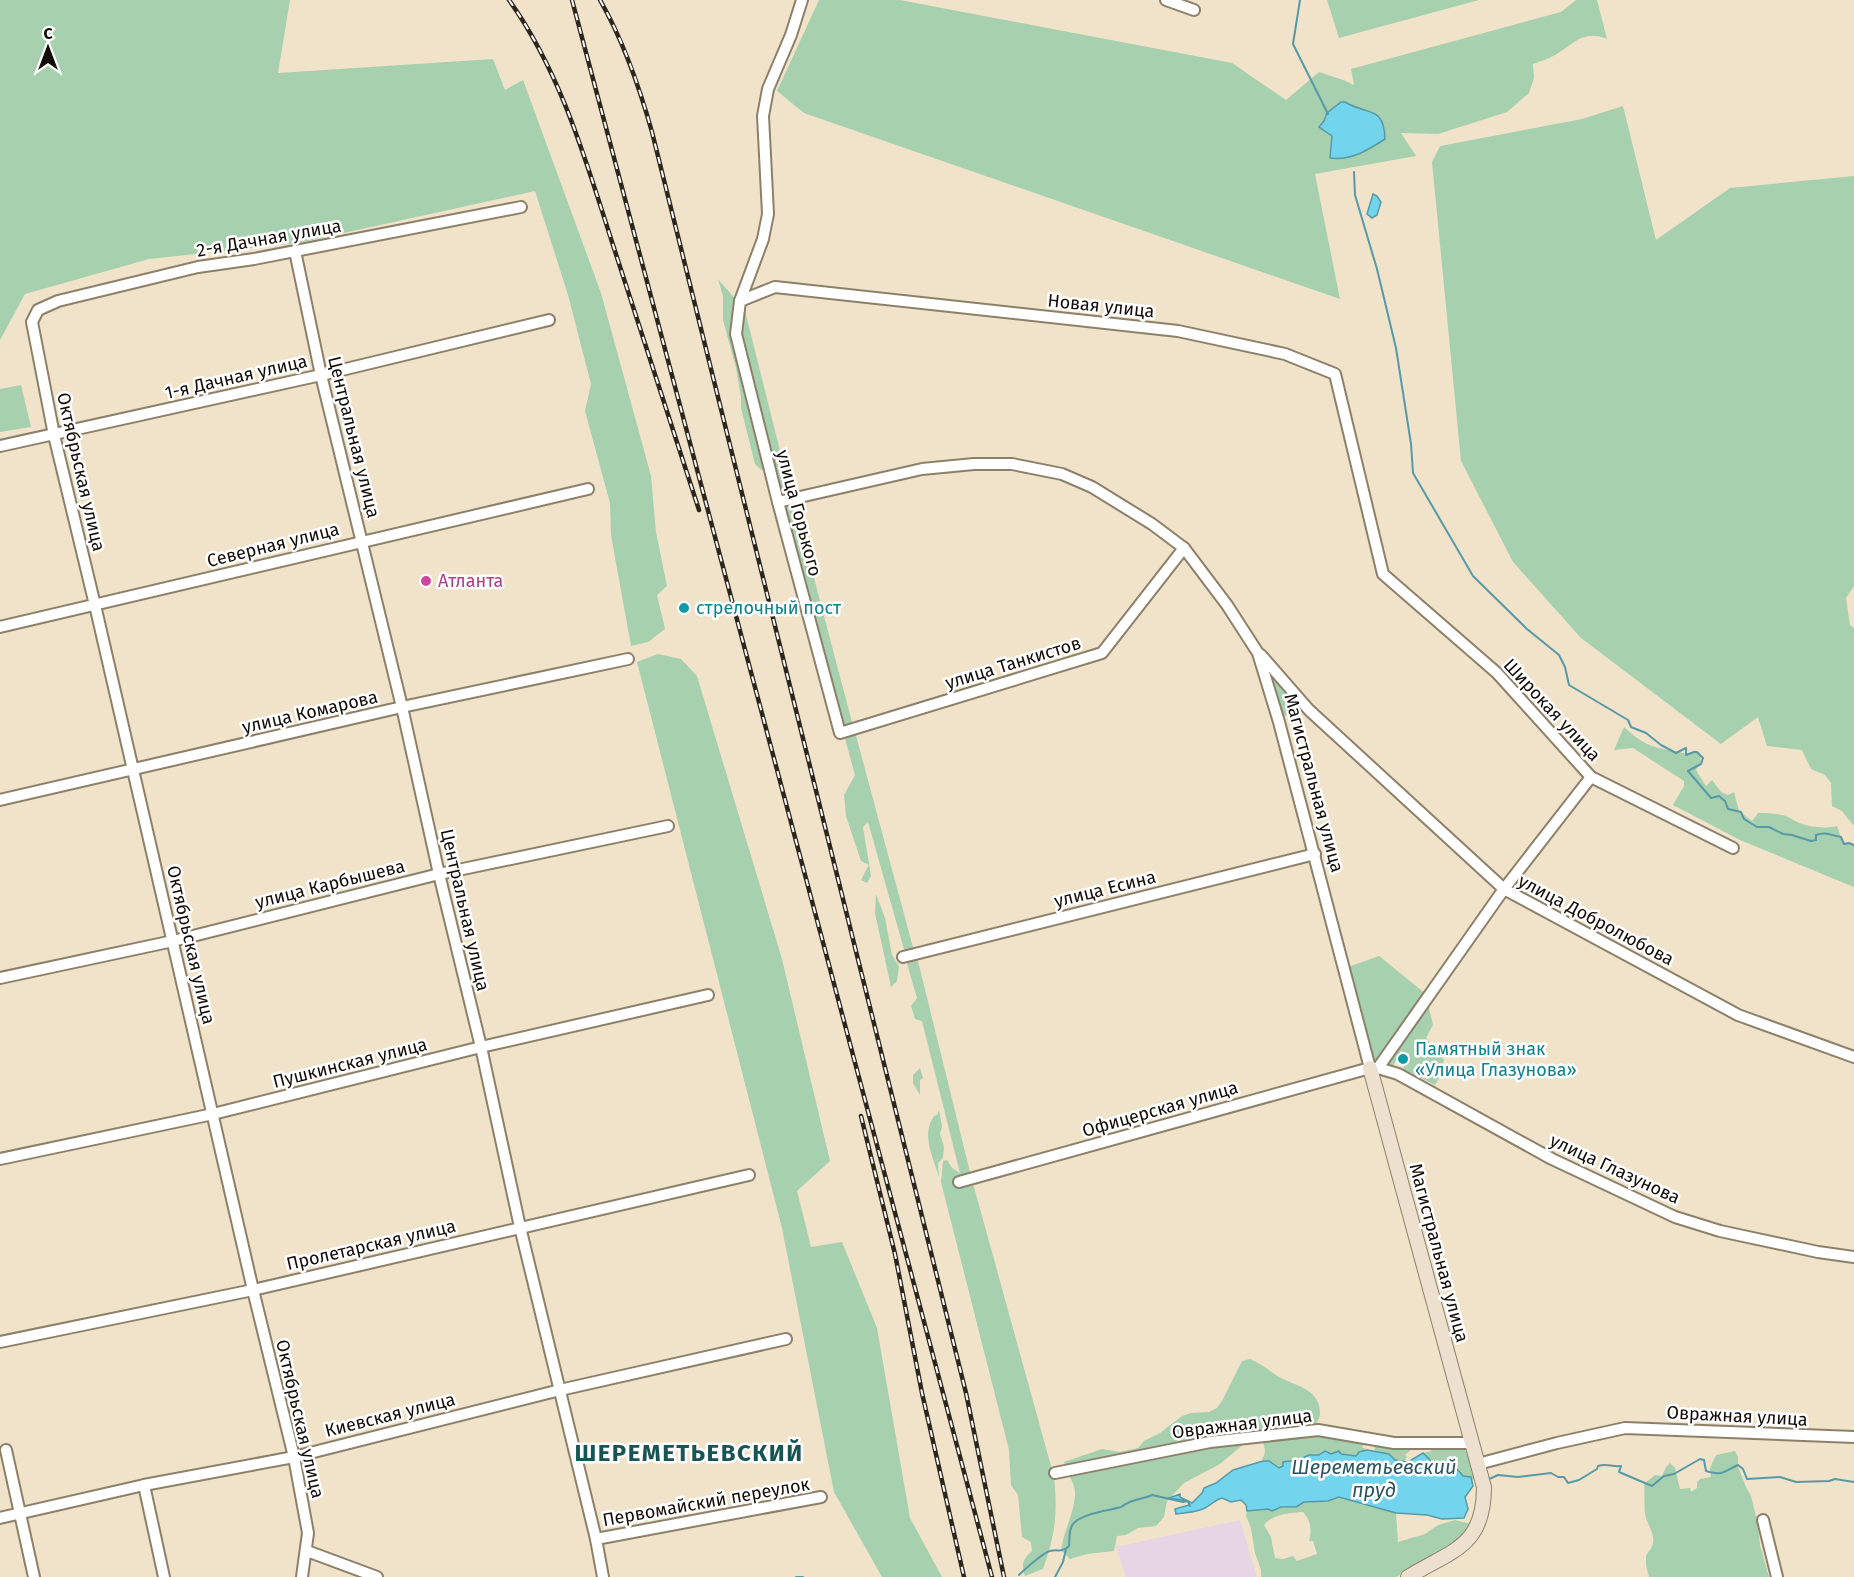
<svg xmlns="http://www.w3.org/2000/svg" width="1854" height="1577" viewBox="0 0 1854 1577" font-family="'Fira Sans',sans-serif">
  <rect width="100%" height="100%" fill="#f1e3ca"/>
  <!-- industrial -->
  <polygon fill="#e7d4e5" points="1240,1520 1257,1577 1126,1577 1116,1547"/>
  <!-- green -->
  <g fill="#a6d0ae" fill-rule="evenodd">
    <polygon points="0,0 290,0 278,73 493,59 505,90 523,80 601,293 651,476 656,532 667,586 657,595 665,629 648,642 631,646 611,535 610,503 585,411 591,384 568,295 535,191 298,243 149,259 25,294 0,340"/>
    <path d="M819,0H900L1232,63L1286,100L1319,72L1346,81L1354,85L1351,69L1561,12L1576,0H1597L1607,39C1583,29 1574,44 1555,55C1548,59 1541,61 1533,64L1534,78L1529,93L1507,112L1438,134L1401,133L1416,156L1315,174L1340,299L804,113L777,91Z"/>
    <polygon points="1327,0 1479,0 1339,38"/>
    <polygon points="1623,106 1656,240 1730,188 1854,176 1854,586 1846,598 1850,625 1854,628 1854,826 1842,811 1832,806 1831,783 1825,775 1811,769 1802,750 1767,746 1758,717 1721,744 1581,638 1513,562 1461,461 1432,162 1440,146 1582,119"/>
    <polygon points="718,279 737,301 733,333 767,468 761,470 755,464 741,408 741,397 736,368 723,320 723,296"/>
    <polygon points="742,308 745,311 791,495 780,499 739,334"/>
    <polygon points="21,385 31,427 0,432 0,389"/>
    <polygon points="794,502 853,726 843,728 782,505"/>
    <polygon points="658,654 681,659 697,676 782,959 830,1161 797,1191 811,1247 842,1242 877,1328 910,1518 942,1577 882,1577 834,1492 782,1228 637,662"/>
    <polygon points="1266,666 1304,709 1282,717"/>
    <path d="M1624,727C1647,749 1659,748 1689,754L1696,752L1700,756L1701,761L1696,770L1706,786L1712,780L1721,792L1728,795L1734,792L1739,811L1752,821L1758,813C1766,813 1774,813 1782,815C1788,816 1793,820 1799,823C1810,827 1825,829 1837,826L1843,843L1854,844V887L1740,840L1673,805L1684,786V781L1633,748L1614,750Z"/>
    <polygon points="855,732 914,951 905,953 868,822 863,827 871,876 867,883 861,880 869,865 861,861 846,816 844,795 855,775 844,735"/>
    <polygon points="876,894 885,918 892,955 899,966 897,981 891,987 875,913"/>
    <polygon points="1379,956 1426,994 1379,1059 1373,1062 1348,967"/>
    <path d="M917,957L971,1176L1054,1477C1058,1513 1055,1536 1043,1569L1025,1576C1021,1564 1023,1559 1032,1551L1031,1542L1022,1537L1018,1495L1011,1485L1009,1450L941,1182L943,1161L947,1160L952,1168L960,1173L922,1021L915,1019L911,1006L917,998L906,960Z"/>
    <polygon points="1427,1000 1433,1025 1426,1038 1444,1060 1441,1075 1435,1085 1403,1069 1410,1054 1401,1051 1393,1066 1383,1063"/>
    <polygon points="920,1068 923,1078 920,1080 920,1095 913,1083 913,1075"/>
    <path d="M939,1110L942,1126L940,1134L944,1147L943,1158L938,1163L939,1177C933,1157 921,1134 934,1116L937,1115Z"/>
    <path d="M1250,1359C1261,1363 1269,1371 1279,1377C1295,1386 1319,1388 1320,1412C1320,1419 1317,1423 1311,1427C1297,1424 1282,1424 1271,1434L1264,1427L1220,1464L1184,1483L1167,1501L1164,1517L1156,1526L1138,1528L1126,1535L1117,1536L1114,1551L1087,1554L1070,1559L1061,1550C1064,1530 1075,1511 1075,1493C1075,1480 1065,1474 1064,1462L1102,1449L1120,1452L1138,1448L1144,1441L1160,1433L1182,1416L1191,1413L1209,1412L1217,1408L1222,1401L1242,1361Z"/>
    <path d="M1318,1432L1365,1441L1362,1447L1367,1450L1359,1452L1357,1456C1328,1451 1309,1456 1283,1462V1466L1279,1468L1269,1461H1263L1262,1458L1264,1456L1265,1450L1262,1438Z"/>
    <polygon points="1374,1443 1413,1448 1405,1455 1407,1457 1404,1461 1395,1460 1389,1454 1375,1451"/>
    <path d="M1464,1445L1465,1451H1472L1475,1478L1473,1480L1471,1477L1463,1476C1453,1463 1444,1471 1430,1465V1460L1423,1453L1431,1451L1432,1447Z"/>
    <path d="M1735,1451L1738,1457V1467L1746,1487L1751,1496L1758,1525L1760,1545L1769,1577H1649L1646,1565V1555C1661,1538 1649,1531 1645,1514C1644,1505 1645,1493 1644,1484L1655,1475L1662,1476L1666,1467L1670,1463L1675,1468L1680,1489L1690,1488L1691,1492L1697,1488V1482L1700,1479L1711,1477L1710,1468L1716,1455Z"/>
    <path d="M1339,1497L1396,1513L1398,1542L1425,1534L1438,1525L1455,1520L1475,1525L1465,1538L1396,1577H1261V1570L1255,1553L1251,1528L1246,1516L1247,1511L1296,1507L1304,1502L1328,1501ZM1303,1512C1311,1520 1312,1531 1309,1541H1313L1317,1554L1297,1561L1293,1556L1283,1559L1275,1558L1271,1537L1264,1525C1273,1514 1289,1513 1303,1512Z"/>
  </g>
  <!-- water -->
  <g fill="#73d5ed" stroke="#5699a7" stroke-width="1.5">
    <path d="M1341,102H1345C1368,116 1384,105 1385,139C1368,150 1351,161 1330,158L1332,136L1319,127L1324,121L1327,113Z"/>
    <polygon points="1373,194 1377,196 1381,202 1377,215 1372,218 1367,214"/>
    <path d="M1367,1450L1389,1454L1395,1460L1408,1462L1423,1453L1430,1460L1431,1464C1434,1465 1437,1467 1440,1468C1451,1470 1453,1463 1463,1476L1471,1477L1473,1486L1465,1497L1468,1509L1464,1518L1442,1519L1427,1515L1396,1513L1339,1497L1328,1501L1304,1502L1296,1507H1281L1272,1511L1268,1509L1247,1511L1246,1505L1241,1500L1231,1502L1222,1498C1215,1500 1211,1505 1205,1508C1196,1513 1185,1512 1176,1514L1175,1509L1189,1505L1188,1501L1169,1498L1180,1494V1497L1192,1503L1202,1493L1204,1488L1216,1483L1233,1470L1263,1461H1269L1279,1468L1283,1466V1462L1298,1460L1309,1455H1319L1325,1451L1331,1454L1339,1451L1341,1454L1356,1456L1359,1452Z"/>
  </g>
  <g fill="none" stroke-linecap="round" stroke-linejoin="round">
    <!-- stream -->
    <g stroke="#5699a7" stroke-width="2">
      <polyline points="1300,0 1293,44 1328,114"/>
      <path d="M1354,172L1355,195L1377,269L1396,348L1411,444L1413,473L1473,576L1527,629L1559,655L1565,667L1569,685L1628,720L1631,727L1646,733L1661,745L1676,753L1686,748V755L1694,752H1697L1703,758L1701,764L1688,771L1711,798L1719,796L1725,801L1728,809L1741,812L1744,819L1757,827H1769L1783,834L1792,835L1811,841L1816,840V835C1825,831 1833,836 1841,837L1844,844L1849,843L1854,845"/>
      <path d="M1487,1480L1498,1475L1518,1477L1551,1473L1558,1477H1564L1568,1483L1579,1480L1597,1469L1598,1466C1606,1463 1612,1467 1621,1466L1619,1472L1652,1486L1664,1476L1674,1474L1700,1459L1704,1460L1706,1471C1723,1476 1723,1472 1738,1465L1743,1469L1747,1479L1780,1477L1796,1482L1829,1481L1835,1479L1854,1482"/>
      <path d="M1019,1575C1024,1570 1044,1552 1050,1551C1058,1549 1062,1553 1069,1546C1070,1538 1068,1531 1073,1524C1081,1514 1106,1511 1117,1508C1126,1506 1118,1508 1126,1504C1134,1499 1144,1499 1152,1495L1183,1502L1188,1501L1190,1506"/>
      <polyline points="796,1577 803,1577"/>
      <polyline points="1055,1577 1063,1562 1066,1549"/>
    </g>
    <defs>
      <g id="street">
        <polyline points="802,0 791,35 768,89 763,116 768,214 763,239 740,301 736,334 778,502 840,733 1102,653 1184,548"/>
        <polyline points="1166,0 1194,10"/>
        <polyline points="295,251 321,375 402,707 439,874 481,1047 520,1227 596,1539 603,1577"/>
        <polyline points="740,301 775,287 1178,331 1285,354 1335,374 1383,574 1497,673 1591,777 1504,889 1378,1068 1370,1068 959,1182"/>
        <polyline points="0,446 321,375 549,320"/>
        <polyline points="778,502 922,469 974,464 1012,464 1062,474 1092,487 1152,524 1184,548 1227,605 1258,653 1279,722 1370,1068"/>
        <polyline points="0,627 588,489"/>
        <polyline points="1261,655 1309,710 1504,889 1738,1015 1854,1057"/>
        <polyline points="1591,777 1733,848"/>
        <polyline points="0,800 402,707 628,659"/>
        <polyline points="903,957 1315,854"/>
        <polyline points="0,978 173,941 439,874 668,826"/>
        <polyline points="1378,1068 1398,1074 1552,1159 1675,1217 1720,1231 1818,1252 1854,1257"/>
        <polyline points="0,1159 213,1114 481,1047 708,995"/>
        <polyline points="0,1342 253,1290 749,1175"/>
        <polyline points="6,1450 34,1577"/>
        <polyline points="1478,1464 1557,1443 1625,1428 1854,1437"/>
        <polyline points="1055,1473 1210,1442 1318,1430 1394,1443 1471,1443"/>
        <polyline points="144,1485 164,1577"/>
        <polyline points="0,1518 144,1485 294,1457 560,1390 786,1339"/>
        <polyline points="1763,1520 1777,1577"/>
        <polyline points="596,1539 821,1497"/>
        <polyline points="307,1551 377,1577"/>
        <polyline points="302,1577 308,1533 294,1457 253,1290 95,605 54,435 32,322 38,310 58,301 198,267 254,259 521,207"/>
      </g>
      <path id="secondary" d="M1370,1068L1484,1487C1484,1547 1452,1550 1408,1577"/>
    </defs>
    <!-- street casing -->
    <use href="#street" stroke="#8d806a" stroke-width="14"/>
    <!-- secondary casing -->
    <use href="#secondary" stroke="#8d806a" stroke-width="16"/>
    <!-- street -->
    <use href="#street" stroke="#fff" stroke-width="10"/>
    <!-- secondary -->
    <use href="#secondary" stroke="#eee0ce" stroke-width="14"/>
    <defs>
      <g id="rail">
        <path d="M509,0C561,73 585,158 612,242C641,331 670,421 699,510"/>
        <polyline points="572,0 992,1577"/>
        <path d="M600,0C624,42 639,86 652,132L966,1393L1004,1577"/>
        <polyline points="861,1116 895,1254 922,1393 964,1577"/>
      </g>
    </defs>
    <!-- rail casing -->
    <use href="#rail" stroke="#2c261d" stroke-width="4.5"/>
    <!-- rail -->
    <use href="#rail" stroke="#fff" stroke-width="2" stroke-dasharray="7" stroke-linecap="butt"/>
  </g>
  <!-- markers -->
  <circle fill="#d1479c" stroke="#fff" stroke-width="2" cx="426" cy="581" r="6"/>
  <g fill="#0f9aa8" stroke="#fff" stroke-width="2">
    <circle cx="684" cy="608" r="6"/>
    <circle cx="1403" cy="1059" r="6"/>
  </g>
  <g text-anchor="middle" stroke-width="5" stroke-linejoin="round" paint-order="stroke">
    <!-- street labels -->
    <g font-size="18" fill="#110c05" stroke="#fff">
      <text transform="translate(269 238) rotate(-10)" y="6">2-я Дачная улица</text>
      <text transform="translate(1101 306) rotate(6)" y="6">Новая улица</text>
      <text transform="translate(236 377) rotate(-13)" y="6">1-я Дачная улица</text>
      <text transform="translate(354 437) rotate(76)" y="6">Центральная улица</text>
      <text transform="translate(81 472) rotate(77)" y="6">Октябрьская улица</text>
      <text transform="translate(799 513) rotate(75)" y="6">улица Горького</text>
      <text transform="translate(273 545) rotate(-14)" y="6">Северная улица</text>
      <text transform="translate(1013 663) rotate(-17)" y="6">улица Танкистов</text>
      <text transform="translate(1552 710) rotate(47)" y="6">Широкая улица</text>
      <text transform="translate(310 712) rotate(-13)" y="6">улица Комарова</text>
      <text transform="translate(1314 783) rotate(75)" y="6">Магистральная улица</text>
      <text transform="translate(330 884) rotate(-14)" y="6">улица Карбышева</text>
      <text transform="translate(1105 889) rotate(-14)" y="6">улица Есина</text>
      <text transform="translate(465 910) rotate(77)" y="6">Центральная улица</text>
      <text transform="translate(1596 920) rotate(28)" y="6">улица Добролюбова</text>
      <text transform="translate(191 945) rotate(77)" y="6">Октябрьская улица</text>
      <text transform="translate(350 1063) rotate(-14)" y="6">Пушкинская улица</text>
      <text transform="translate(1160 1109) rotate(-16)" y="6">Офицерская улица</text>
      <text transform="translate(1615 1169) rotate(25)" y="6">улица Глазунова</text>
      <text transform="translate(371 1245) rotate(-13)" y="6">Пролетарская улица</text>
      <text transform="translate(1439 1253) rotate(75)" y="6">Магистральная улица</text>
      <text transform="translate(390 1415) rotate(-14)" y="6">Киевская улица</text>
      <text transform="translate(1737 1416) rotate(3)" y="6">Овражная улица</text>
      <text transform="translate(300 1419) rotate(77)" y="6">Октябрьская улица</text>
      <text transform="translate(1242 1424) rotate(-7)" y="6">Овражная улица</text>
      <text transform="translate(706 1502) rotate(-10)" y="6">Первомайский переулок</text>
    </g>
    <!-- hotel labels -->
    <g font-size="18" fill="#b23c85" stroke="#fff" text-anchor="start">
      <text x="438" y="587">Атланта</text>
    </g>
    <!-- culture labels -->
    <g font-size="18" fill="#0d838f" stroke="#fff" text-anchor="start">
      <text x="696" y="614">стрелочный пост</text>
      <text x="1415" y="1055">Памятный знак<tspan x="1415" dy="21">«Улица Глазунова»</tspan></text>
    </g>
    <!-- water labels -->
    <g font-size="20" font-style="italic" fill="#2a5661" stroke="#fff">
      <text x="1374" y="1474">Шереметьевский<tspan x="1374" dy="23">пруд</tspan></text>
    </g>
    <!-- district labels -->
    <g font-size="24" font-weight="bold" letter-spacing="1.5" fill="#185453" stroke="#fff">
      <text x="689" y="1461">ШЕРЕМЕТЬЕВСКИЙ</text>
    </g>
  </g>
  <!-- north arrow -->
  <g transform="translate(48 48)" stroke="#ffffff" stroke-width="4.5" paint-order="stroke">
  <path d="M0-4.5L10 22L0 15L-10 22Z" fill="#110c05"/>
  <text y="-9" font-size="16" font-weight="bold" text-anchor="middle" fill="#110c05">С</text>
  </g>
</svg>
